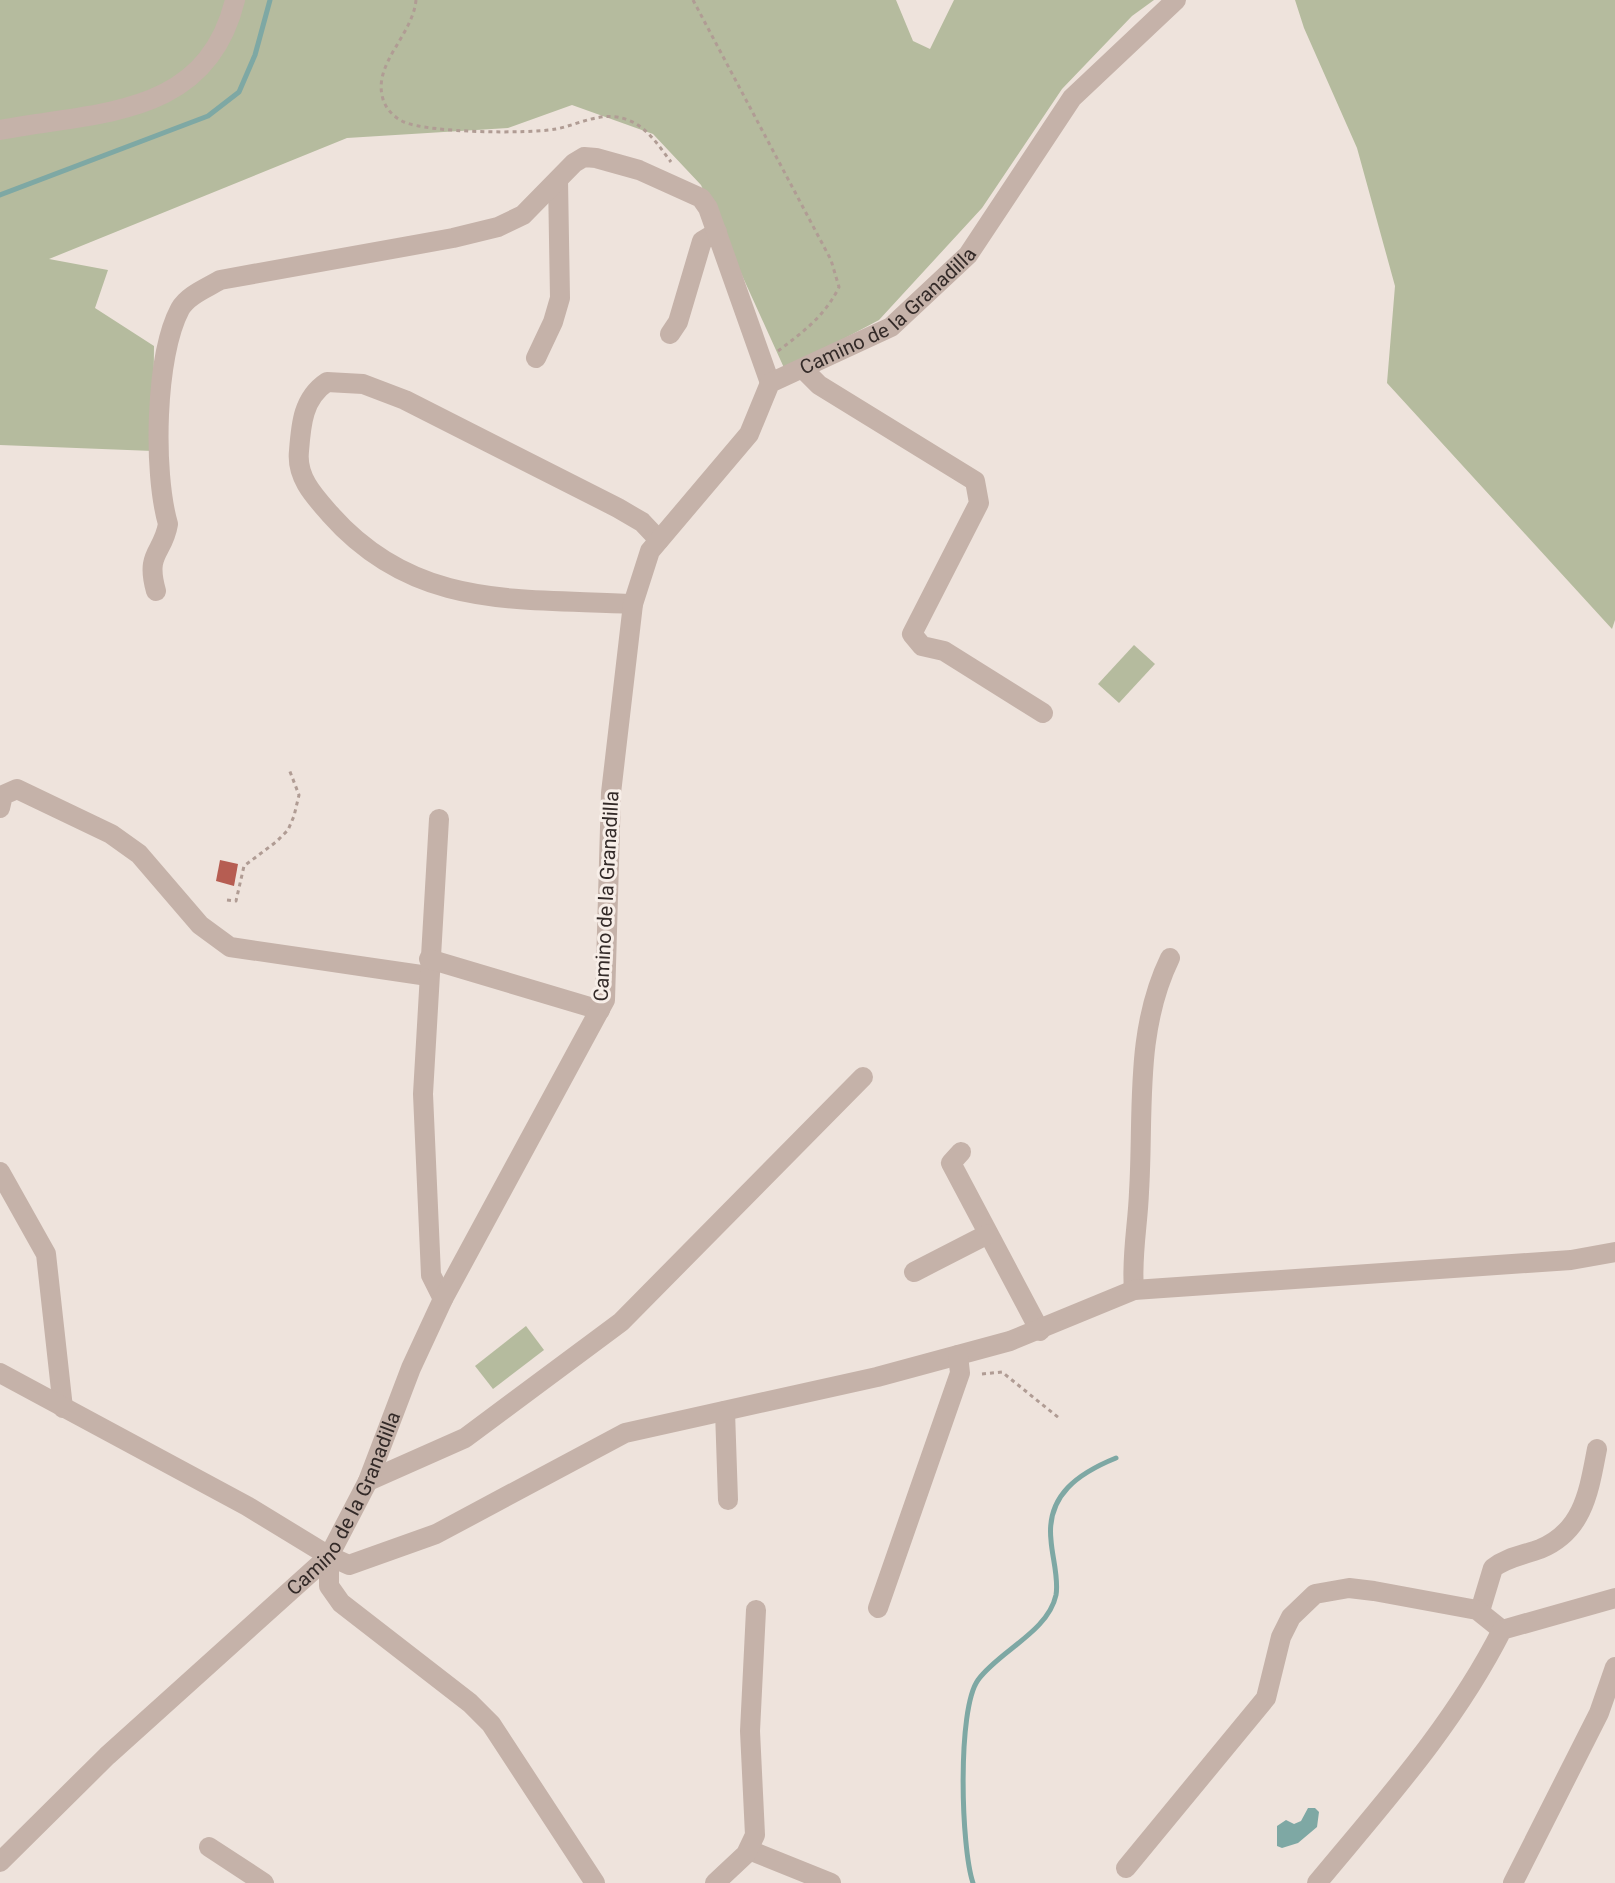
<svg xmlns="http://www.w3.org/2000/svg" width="1615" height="1883" viewBox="0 0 1615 1883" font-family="Roboto,sans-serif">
  <rect width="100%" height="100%" fill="#eee3dc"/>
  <!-- green -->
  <g fill="#b5bb9e">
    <polygon points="0,0 896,0 913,41 930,49 954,0 1154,0 1132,16 1062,89 982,208 879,320 785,370 701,185 653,134 572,105 508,128 347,138 49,259 108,270 95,308 154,346 153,451 0,445"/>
    <polygon points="1295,0 1615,0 1615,620 1612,629 1387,383 1395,286 1357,148 1304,28"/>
    <polygon points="1134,645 1155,664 1119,703 1098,684"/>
    <polygon points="526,1326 544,1350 493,1389 475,1366"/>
  </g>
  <!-- water -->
  <polygon fill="#7ea8a4" points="1308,1808 1315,1808 1319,1812 1317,1827 1298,1843 1282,1848 1277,1846 1277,1826 1286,1820 1294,1824 1301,1821"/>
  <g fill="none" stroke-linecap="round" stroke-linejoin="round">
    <!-- stream -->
    <g stroke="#7ea8a4" stroke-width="5">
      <polyline points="0,195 208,116 239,92 255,55 270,0"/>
      <path d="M973,1883C961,1848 957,1709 978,1680C999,1651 1048,1632 1056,1595C1059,1578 1052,1557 1051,1540C1046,1495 1079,1473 1116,1458"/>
    </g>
  </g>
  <!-- building -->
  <polygon fill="#b65d52" points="220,860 238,864 234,886 216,881"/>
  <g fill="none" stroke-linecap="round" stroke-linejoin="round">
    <!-- path -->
    <g stroke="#b09c94" stroke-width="3" stroke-dasharray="4 4" stroke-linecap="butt">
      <path d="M416,0C413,34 375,62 382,95C384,107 393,117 404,122C430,133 528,134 556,129C581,124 602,110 628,120C647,127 659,146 671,162"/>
      <path d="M693,0L831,260L839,287C825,316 803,332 778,351"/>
      <polyline points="227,900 236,901 244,866 276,842 288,830 294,816 299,795 289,769"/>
      <polyline points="982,1374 1002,1372 1059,1418"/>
    </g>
    <!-- minor -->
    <g stroke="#c5b2a9" stroke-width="20">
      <path d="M0,130C97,111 206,119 235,0"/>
      <polyline points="670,334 678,322 702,241 717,232"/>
      <polyline points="536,358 553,322 560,298 558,180"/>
      <polyline points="803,369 819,385 975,481 979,503 912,634 922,646 944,651 1043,713"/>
      <path d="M156,591C145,552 163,554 168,524C153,472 155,356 180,309C188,295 207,288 220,280L453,238L498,227L523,215L574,163L584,157L596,158L639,170L701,198L708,208L770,383"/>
      <path d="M633,604C516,598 415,610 330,514C314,496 296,477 299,451C301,424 303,398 327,382L363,384L405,400L618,508L642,522L659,540"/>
      <polyline points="0,808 3,795 17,789 111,834 139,854 200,925 230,947 428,976"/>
      <polyline points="439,819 423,1094 431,1275 443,1299"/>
      <polyline points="429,959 600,1010"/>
      <polyline points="961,1152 951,1163 1040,1331"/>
      <polyline points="0,1172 46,1254 63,1408"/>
      <polyline points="914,1272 988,1234"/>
      <path d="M1134,1290C1131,1257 1138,1224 1139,1192C1144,1112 1134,1032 1170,958"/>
      <polyline points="0,1373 247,1506 329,1556 329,1586 341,1603 470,1703 491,1724 595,1883"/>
      <polyline points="725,1411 728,1500"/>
      <polyline points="368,1481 465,1438 621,1322 863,1077"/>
      <polyline points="329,1556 349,1565 436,1534 625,1433 877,1377 1010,1341 1134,1290 1571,1260 1615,1252"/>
      <polyline points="878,1608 960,1373 958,1355"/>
      <path d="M1480,1611L1493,1568C1507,1557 1524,1555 1540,1549C1584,1531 1589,1490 1597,1449"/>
      <polyline points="209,1847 264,1883"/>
      <polyline points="749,1850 831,1883"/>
      <path id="s1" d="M0,1862L107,1756L329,1556L368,1481L411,1368L443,1299L605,1000L611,793L633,604L650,551L749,434L770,383L891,327L968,255L1072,98L1176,0"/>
      <polyline points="1126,1868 1266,1698 1281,1637 1291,1617 1315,1594 1349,1588 1374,1591 1477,1610 1502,1630"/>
      <polyline points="715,1883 746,1854 755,1835 750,1731 756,1610"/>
      <path d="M1317,1883C1385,1801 1454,1725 1502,1630L1615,1598"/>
      <polyline points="1513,1883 1599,1713 1615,1667"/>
    </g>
  </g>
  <g text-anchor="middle" stroke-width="6" stroke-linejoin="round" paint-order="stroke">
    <!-- street labels -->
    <g font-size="20" fill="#332a28" stroke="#f7eee8">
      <text dy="7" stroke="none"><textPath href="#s1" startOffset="1872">Camino de la Granadilla</textPath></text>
      <text transform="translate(606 896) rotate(-87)" y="7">Camino de la Granadilla</text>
      <text dy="7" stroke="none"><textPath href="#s1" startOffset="502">Camino de la Granadilla</textPath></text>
    </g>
  </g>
</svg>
